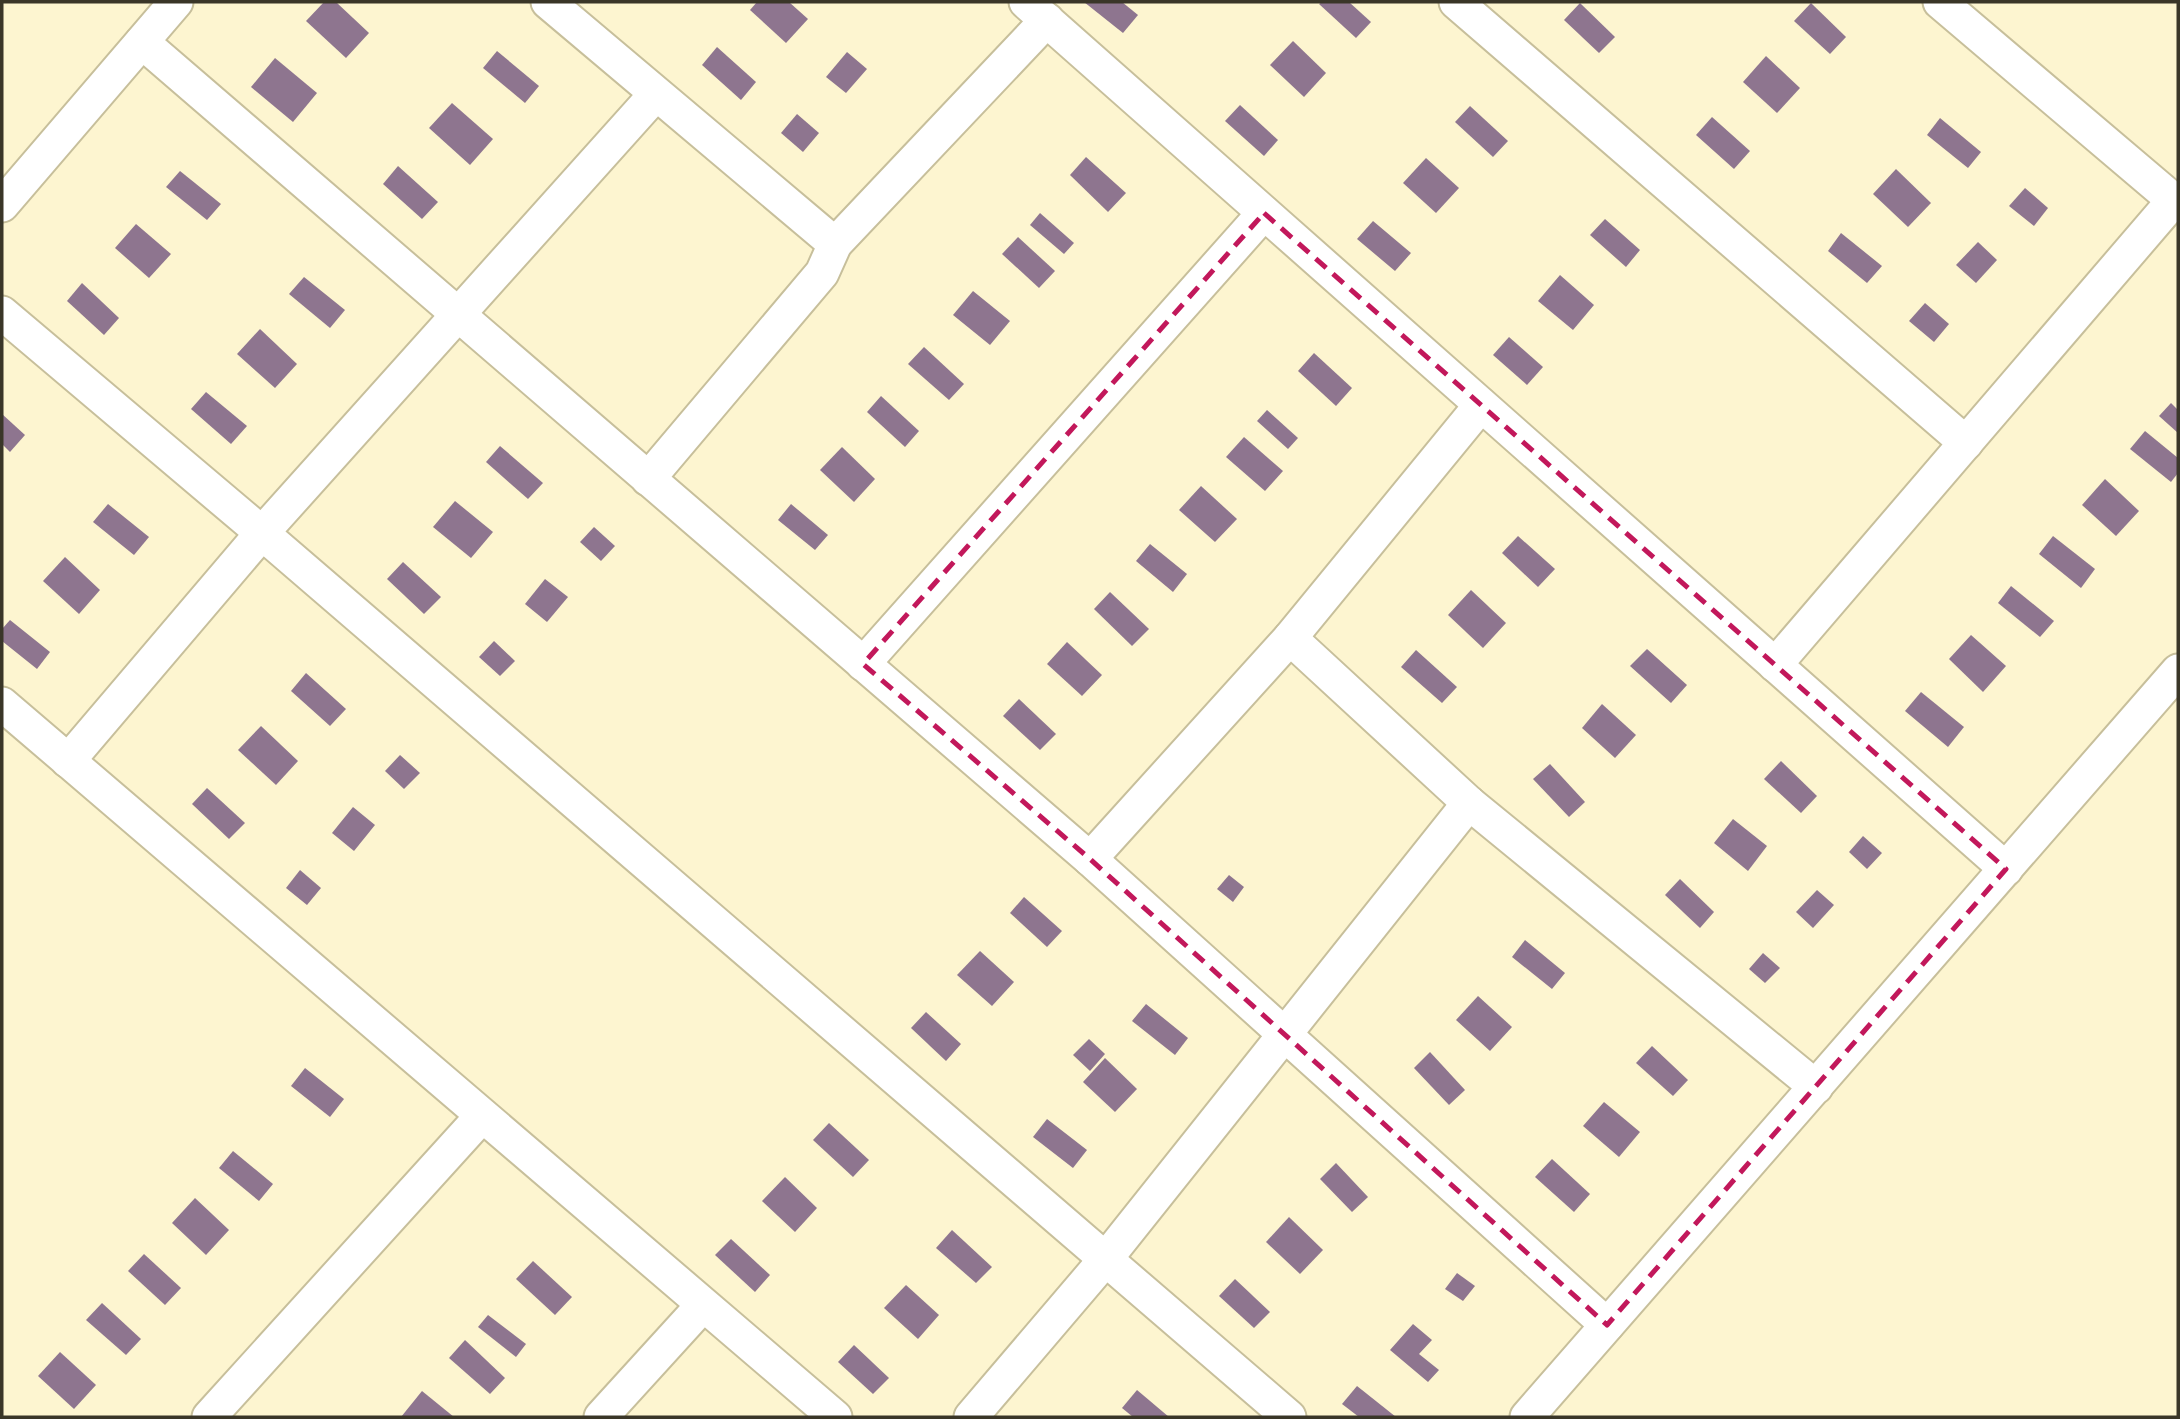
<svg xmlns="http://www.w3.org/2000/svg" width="2180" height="1419" viewBox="0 0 2180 1419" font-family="Figtree,sans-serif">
  <rect width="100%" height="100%" fill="#fdf5d0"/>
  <!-- building -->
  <g fill="#8e758f">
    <polygon points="324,2 336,2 369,33 346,58 306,21"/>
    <polygon points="757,2 789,2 808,19 786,43 750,10"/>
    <polygon points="1084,2 1122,2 1138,15 1123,33"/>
    <polygon points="1322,2 1349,2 1371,22 1356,38 1319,4"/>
    <polygon points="1580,3 1615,37 1599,53 1564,20"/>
    <polygon points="1811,3 1846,37 1830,54 1794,21"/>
    <polygon points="1293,41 1326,73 1304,97 1270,65"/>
    <polygon points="717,47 756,82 741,100 702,65"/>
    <polygon points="497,51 539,86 525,103 483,68"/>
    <polygon points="847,52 867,69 846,93 826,77"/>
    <polygon points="1766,56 1800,88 1777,113 1743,82"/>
    <polygon points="275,58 317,93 293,122 251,87"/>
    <polygon points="452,103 493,139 470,165 429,128"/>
    <polygon points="1240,105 1278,140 1264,156 1225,121"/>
    <polygon points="1470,106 1508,141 1493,157 1455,122"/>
    <polygon points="797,114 819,133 803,152 781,133"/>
    <polygon points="1712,117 1750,151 1734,169 1696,135"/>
    <polygon points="1940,118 1981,152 1968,168 1927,135"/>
    <polygon points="1086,157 1126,193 1108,212 1070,175"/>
    <polygon points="1426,158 1459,188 1436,213 1403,183"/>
    <polygon points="398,166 438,202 422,219 383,184"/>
    <polygon points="1896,169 1931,203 1908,227 1873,194"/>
    <polygon points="180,171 221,204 207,220 166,187"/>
    <polygon points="2025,188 2048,208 2034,226 2009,206"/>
    <polygon points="1040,213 1074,243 1064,254 1030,225"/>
    <polygon points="1605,219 1640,250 1626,267 1590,235"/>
    <polygon points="1373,221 1411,253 1395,271 1357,239"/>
    <polygon points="136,224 171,254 149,278 115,248"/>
    <polygon points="1841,233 1882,266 1867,283 1828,251"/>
    <polygon points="1018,237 1055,271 1039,288 1002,254"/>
    <polygon points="1978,242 1997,260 1976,283 1956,265"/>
    <polygon points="1560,275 1594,305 1573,330 1538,301"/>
    <polygon points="304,277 345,310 330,328 289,294"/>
    <polygon points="82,283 119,318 104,335 67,301"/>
    <polygon points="973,291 1010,321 990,345 953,315"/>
    <polygon points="1925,303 1949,324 1934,342 1909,321"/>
    <polygon points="260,329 297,364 275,388 237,354"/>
    <polygon points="1509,337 1543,367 1527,385 1493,355"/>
    <polygon points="924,347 964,384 949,400 908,364"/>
    <polygon points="1314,353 1352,388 1336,406 1298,371"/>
    <polygon points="206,392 247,426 231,444 191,409"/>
    <polygon points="881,396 919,431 905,447 867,412"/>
    <polygon points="2171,403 2178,410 2178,433 2159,416"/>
    <polygon points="1267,410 1298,438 1288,449 1257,421"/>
    <polygon points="2,414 25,435 10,452 2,444"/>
    <polygon points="2145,431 2178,458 2178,473 2171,482 2130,449"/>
    <polygon points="1244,437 1283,471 1265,491 1226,457"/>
    <polygon points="500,446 543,483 528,499 486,462"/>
    <polygon points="842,447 875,479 854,502 820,470"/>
    <polygon points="2105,479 2139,511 2116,536 2082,505"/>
    <polygon points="1201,486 1237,519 1215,542 1179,510"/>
    <polygon points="455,501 493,532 471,558 433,527"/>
    <polygon points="108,504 149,537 134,555 93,522"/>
    <polygon points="791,504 828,535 815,550 778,520"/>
    <polygon points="594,527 615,546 601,561 580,542"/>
    <polygon points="1518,536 1555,569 1538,587 1502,553"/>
    <polygon points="2053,536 2095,569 2081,588 2039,554"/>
    <polygon points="1150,544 1187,574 1173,592 1136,561"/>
    <polygon points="65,557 100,590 79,614 43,581"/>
    <polygon points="403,562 441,597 424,614 387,579"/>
    <polygon points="545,579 568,597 547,622 525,604"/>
    <polygon points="2011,586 2054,621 2040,637 1998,603"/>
    <polygon points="1471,590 1506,623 1483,648 1448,615"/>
    <polygon points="1110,592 1149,629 1132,646 1094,609"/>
    <polygon points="10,620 50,652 37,669 2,641 2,629"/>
    <polygon points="1971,635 2006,666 1983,692 1949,659"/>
    <polygon points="494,641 515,661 500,676 479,657"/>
    <polygon points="1067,642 1102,675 1082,696 1047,664"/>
    <polygon points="1647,649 1687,685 1671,703 1630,666"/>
    <polygon points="1416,650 1457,687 1442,703 1401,667"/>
    <polygon points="306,673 346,709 330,726 291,691"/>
    <polygon points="1921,692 1964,727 1948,747 1905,711"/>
    <polygon points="1019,699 1056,734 1040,750 1003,716"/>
    <polygon points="1602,704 1636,735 1615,758 1582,728"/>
    <polygon points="261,726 298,761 276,785 238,750"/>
    <polygon points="400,755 420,773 404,789 385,771"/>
    <polygon points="1781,761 1817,796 1801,813 1764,779"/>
    <polygon points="1550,764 1585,802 1569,817 1533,779"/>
    <polygon points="207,788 245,823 229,839 192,804"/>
    <polygon points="353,807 375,825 354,851 332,833"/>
    <polygon points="1733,819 1767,846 1748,871 1714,843"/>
    <polygon points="1863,836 1882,853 1867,869 1849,852"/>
    <polygon points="300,870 321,888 307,905 286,888"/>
    <polygon points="1229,875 1244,887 1233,902 1217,889"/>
    <polygon points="1680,879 1714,912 1700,928 1665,895"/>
    <polygon points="1817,890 1834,905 1813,928 1796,912"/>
    <polygon points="1024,897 1062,931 1047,947 1010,913"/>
    <polygon points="1525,940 1565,973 1552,989 1512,957"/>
    <polygon points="980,951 1014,982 992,1006 957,975"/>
    <polygon points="1763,953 1780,968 1765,983 1749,969"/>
    <polygon points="1478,996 1512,1027 1490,1051 1456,1020"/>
    <polygon points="1146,1004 1188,1038 1175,1055 1132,1021"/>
    <polygon points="926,1012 961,1044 946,1061 911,1028"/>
    <polygon points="1089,1039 1105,1054 1090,1071 1073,1055"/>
    <polygon points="1652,1046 1688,1080 1673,1096 1636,1063"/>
    <polygon points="1430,1052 1465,1090 1449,1105 1414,1068"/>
    <polygon points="1105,1058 1137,1089 1115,1112 1083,1082"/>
    <polygon points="305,1068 344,1099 330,1117 291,1086"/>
    <polygon points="1604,1102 1640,1132 1619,1157 1583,1126"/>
    <polygon points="1047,1119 1087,1150 1073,1168 1033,1137"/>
    <polygon points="829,1123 869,1160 853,1177 813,1140"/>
    <polygon points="233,1151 273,1184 259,1201 219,1168"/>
    <polygon points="1552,1159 1590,1194 1574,1212 1535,1177"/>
    <polygon points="1336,1163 1368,1197 1352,1212 1320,1179"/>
    <polygon points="785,1177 817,1208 795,1232 762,1201"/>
    <polygon points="195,1198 229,1230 206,1255 172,1223"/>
    <polygon points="1289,1217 1323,1250 1300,1274 1266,1242"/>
    <polygon points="952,1230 992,1267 976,1283 936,1248"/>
    <polygon points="731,1239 770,1275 755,1292 715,1255"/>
    <polygon points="144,1254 181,1288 165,1305 128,1271"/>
    <polygon points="533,1261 572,1297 555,1315 516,1279"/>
    <polygon points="1457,1273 1475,1286 1463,1301 1445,1289"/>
    <polygon points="1235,1279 1270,1312 1254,1328 1219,1296"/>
    <polygon points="906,1285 939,1315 918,1339 884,1308"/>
    <polygon points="102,1303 141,1339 126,1355 86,1320"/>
    <polygon points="488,1315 526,1344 516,1357 478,1327"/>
    <polygon points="1413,1324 1432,1340 1419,1354 1439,1370 1428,1382 1390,1350"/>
    <polygon points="465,1340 505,1378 490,1394 449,1358"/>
    <polygon points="854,1345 889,1378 873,1394 838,1362"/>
    <polygon points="60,1352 96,1385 74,1409 38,1376"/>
    <polygon points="1357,1386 1396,1417 1359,1417 1342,1404"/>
    <polygon points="1137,1390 1169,1417 1133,1417 1122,1408"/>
    <polygon points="422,1391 454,1417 401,1417"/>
  </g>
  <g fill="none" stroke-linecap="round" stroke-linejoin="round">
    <defs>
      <g id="minor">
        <polyline points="548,2 835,244"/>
        <polyline points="1026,2 2006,869"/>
        <polyline points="1456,2 1966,443"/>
        <polyline points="1940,2 2178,204"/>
        <polyline points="142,42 1090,859 1607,1325"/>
        <polyline points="2,205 176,2"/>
        <polyline points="2,313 262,533 1289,1417"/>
        <polyline points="648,479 822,273 835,244 1047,20"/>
        <polyline points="1290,638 1469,803 1816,1087"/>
        <polyline points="863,664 1264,213"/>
        <polyline points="1775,665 2174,200"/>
        <polyline points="2,704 835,1417"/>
        <polyline points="68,761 262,533 655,95"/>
        <polyline points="1090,859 1290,638 1481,405"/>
        <polyline points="209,1417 482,1116"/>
        <polyline points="601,1417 703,1305"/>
        <polyline points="971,1417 1104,1261 1469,803"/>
        <polyline points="1527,1417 2178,671"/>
      </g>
    </defs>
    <!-- minor casing -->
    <use href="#minor" stroke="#c7bf9b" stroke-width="37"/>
    <!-- minor -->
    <use href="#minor" stroke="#fff" stroke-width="33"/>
  </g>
  <!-- marked area -->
  <path fill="none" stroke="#c2185b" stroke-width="5" stroke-dasharray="14 9" stroke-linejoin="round" d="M1264,213L2006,869L1607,1325L1090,859L863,664Z"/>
  <!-- border -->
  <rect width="2180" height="1419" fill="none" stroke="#3a3628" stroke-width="7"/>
</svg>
